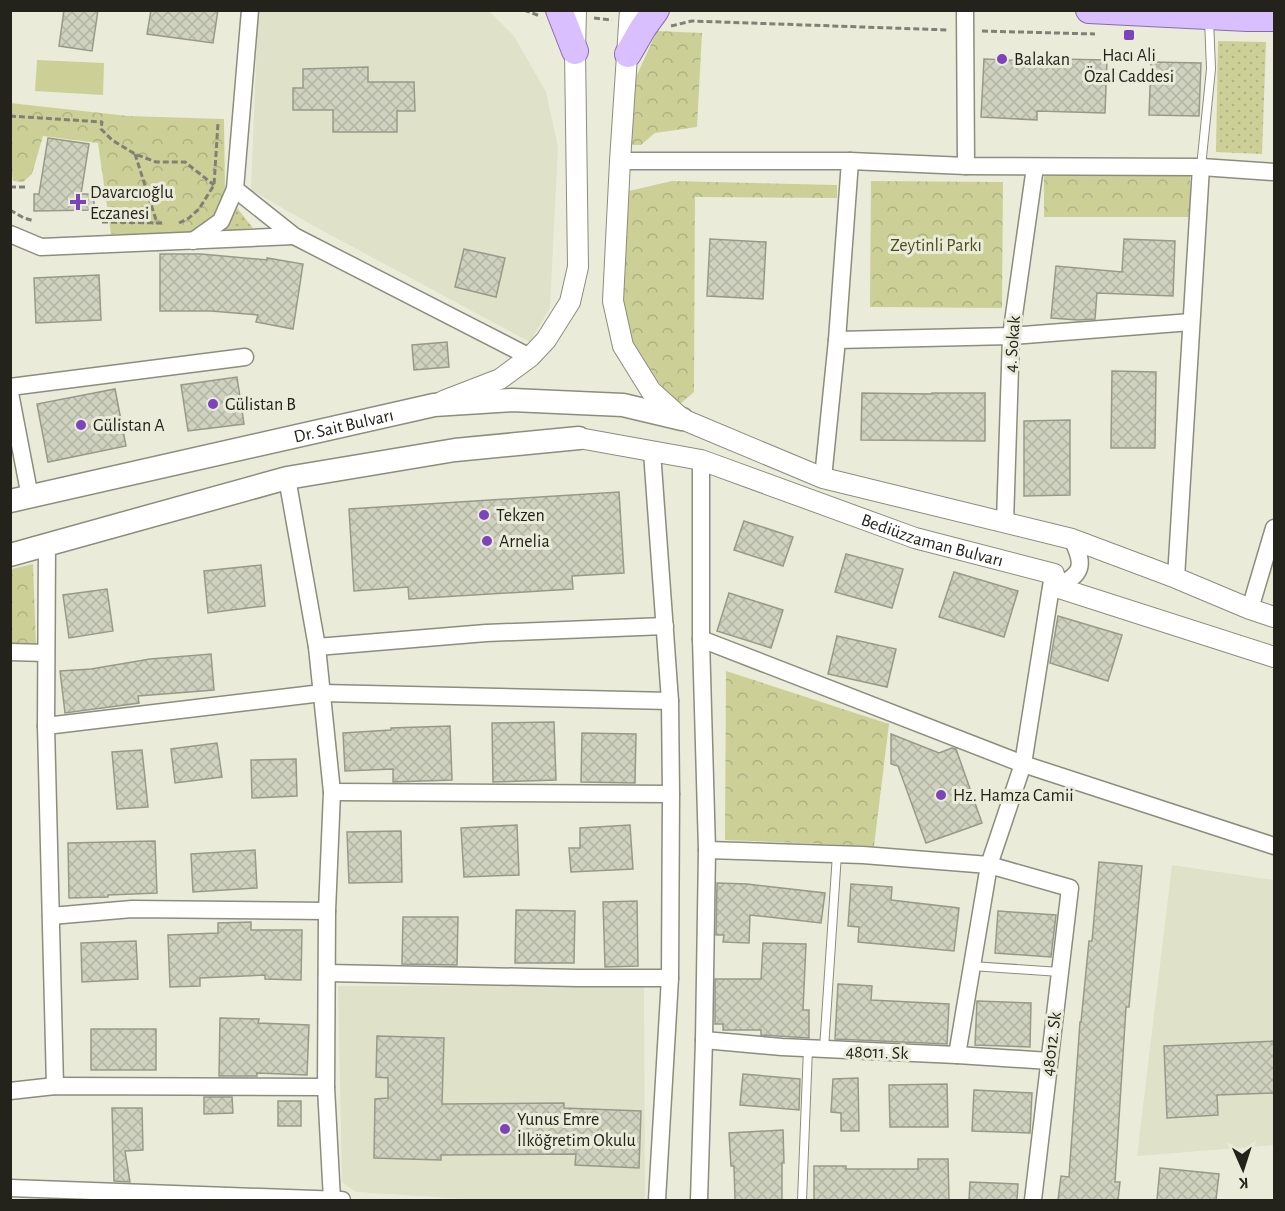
<svg xmlns="http://www.w3.org/2000/svg" width="1285" height="1211" viewBox="0 0 1285 1211" font-family="'Alegreya Sans',sans-serif">
  <defs>
    <pattern id="grass-dots" width="8" height="8" patternUnits="userSpaceOnUse" patternTransform="scale(1.5)"><rect width="8" height="8" fill="#ccd097"/><path d="M2 2h.1M6 6h.1" fill="none" stroke="#afb282" stroke-width="1.8" stroke-linecap="round"/></pattern>
    <pattern id="forest-crowns" width="20" height="18" patternUnits="userSpaceOnUse" patternTransform="scale(1.5)"><rect width="20" height="18" fill="#ccd097"/><path d="M2 6a3 3 0 1 1 6 0M12 15a3 3 0 1 1 6 0" fill="none" stroke="#afb282"/></pattern>
    <pattern id="building-cross-hatch" width="8" height="8" patternUnits="userSpaceOnUse" patternTransform="scale(1.5)"><rect width="8" height="8" fill="#d0d2c0"/><path d="M0 0l8 8M0 8l8-8" fill="none" stroke="#b2b4a4"/></pattern>
  </defs>
  <rect width="100%" height="100%" fill="#eaecd9"/>
  <!-- built -->
  <g fill="#dfe1c8">
    <polygon points="258,11 489,11 514,36 546,92 558,147 550,308 530,342 312,225 251,190"/>
    <polygon points="1172,865 1274,880 1274,1145 1137,1156"/>
    <polygon points="338,986 644,986 645,1200 482,1200 356,1192 342,1182"/>
  </g>
  <!-- grass -->
  <g fill="url(#grass-dots)">
    <polygon points="1218,41 1266,42 1262,154 1216,152"/>
    <polygon points="237,208 253,228 222,231"/>
  </g>
  <!-- forest -->
  <g fill="url(#forest-crowns)">
    <polygon points="657,31 702,33 697,127 655,133 641,145 631,145 636,77"/>
    <polygon points="10,103 128,116 224,119 225,190 216,214 204,225 186,235 111,234 98,143 43,136 32,174 23,182 13,181 10,162"/>
    <polygon points="1190,175 1190,217 1044,217 1044,176"/>
    <polygon points="672,181 837,185 837,198 695,197 694,392 680,404 660,384 632,344 622,305 629,191"/>
    <polygon points="871,181 1003,182 1002,308 870,307"/>
    <polygon points="33,564 36,646 11,645 11,569"/>
    <polygon points="726,671 889,724 874,846 725,840"/>
  </g>
  <!-- garden -->
  <polygon fill="#ccd097" points="37,60 104,63 103,95 35,91"/>
  <!-- building -->
  <g fill="url(#building-cross-hatch)" stroke="#989a89" stroke-width="1.5">
    <polygon points="64,10 98,10 92,51 59,46"/>
    <polygon points="151,10 218,10 213,43 147,34"/>
    <polygon points="984,59 1058,62 1058,59 1107,60 1105,113 1037,111 1037,120 981,117"/>
    <polygon points="1151,62 1201,63 1199,116 1149,115"/>
    <polygon points="368,67 368,82 414,82 415,111 397,111 397,132 333,132 333,110 293,110 293,88 303,88 303,69"/>
    <polygon points="48,138 89,144 81,194 94,194 94,210 34,211 34,194 39,194"/>
    <polygon points="710,239 766,242 763,299 707,296"/>
    <polygon points="1124,239 1175,241 1173,296 1097,293 1095,319 1078,320 1051,318 1056,266 1122,272"/>
    <polygon points="464,249 505,258 496,297 455,287"/>
    <polygon points="160,254 201,254 267,260 267,258 303,264 293,329 256,322 258,315 211,311 160,311"/>
    <polygon points="99,275 101,320 36,323 34,278"/>
    <polygon points="447,342 449,367 414,370 412,345"/>
    <polygon points="1112,371 1156,372 1155,448 1111,448"/>
    <polygon points="237,377 244,424 188,431 181,385"/>
    <polygon points="115,389 126,446 48,462 37,404"/>
    <polygon points="862,393 932,394 932,393 985,393 985,441 861,440"/>
    <polygon points="1070,420 1070,495 1024,496 1024,421"/>
    <polygon points="619,492 624,573 572,576 573,589 409,599 408,587 354,591 349,509"/>
    <polygon points="744,521 793,537 783,566 734,550"/>
    <polygon points="846,554 903,569 892,608 835,592"/>
    <polygon points="261,565 265,606 208,613 204,571"/>
    <polygon points="954,572 1018,591 1004,637 939,617"/>
    <polygon points="107,589 113,631 69,638 63,595"/>
    <polygon points="729,593 783,610 771,648 717,631"/>
    <polygon points="1058,616 1122,635 1108,681 1050,663"/>
    <polygon points="837,636 896,649 887,687 828,674"/>
    <polygon points="211,654 214,690 138,696 139,703 65,713 60,671 91,669 150,659"/>
    <polygon points="554,722 556,780 493,782 492,723"/>
    <polygon points="450,726 452,780 393,782 393,769 345,771 343,733 391,730 391,728"/>
    <polygon points="582,733 636,734 635,783 581,782"/>
    <polygon points="891,734 939,753 952,748 956,749 982,823 926,843 898,766 891,764"/>
    <polygon points="217,743 222,777 175,783 171,749"/>
    <polygon points="142,750 148,807 117,809 112,752"/>
    <polygon points="296,759 297,796 252,798 251,760"/>
    <polygon points="517,825 519,875 464,877 461,828"/>
    <polygon points="630,825 633,869 571,872 569,848 580,848 580,828"/>
    <polygon points="401,831 402,882 349,883 347,832"/>
    <polygon points="155,841 157,893 108,895 108,897 69,898 68,843"/>
    <polygon points="255,850 257,888 193,892 191,854"/>
    <polygon points="1099,862 1142,866 1129,1007 1126,1007 1115,1182 1120,1182 1118,1200 1058,1200 1061,1176 1069,1177 1080,1022 1081,1022 1089,941 1092,941"/>
    <polygon points="717,883 747,884 825,893 821,923 750,915 749,943 723,942 724,935 716,935"/>
    <polygon points="851,884 892,887 891,900 959,908 954,951 858,942 859,927 848,926"/>
    <polygon points="637,901 638,966 605,967 603,902"/>
    <polygon points="516,910 575,911 574,963 515,963"/>
    <polygon points="998,911 1056,915 1051,957 995,953"/>
    <polygon points="403,917 458,917 457,965 402,964"/>
    <polygon points="251,922 251,930 302,930 301,980 265,979 265,975 200,978 200,986 170,987 168,935 218,933 218,923"/>
    <polygon points="136,941 138,979 82,982 81,943"/>
    <polygon points="763,943 806,944 803,1010 809,1010 809,1038 761,1035 761,1030 723,1030 723,1024 715,1024 715,979 761,979"/>
    <polygon points="838,984 872,986 871,1000 949,1004 947,1044 835,1039"/>
    <polygon points="977,1001 1031,1003 1030,1047 975,1045"/>
    <polygon points="220,1018 259,1019 258,1023 309,1025 307,1075 257,1073 257,1076 219,1076"/>
    <rect x="91" y="1029" width="65" height="41"/>
    <polygon points="377,1036 444,1038 442,1104 564,1103 564,1108 641,1111 639,1168 575,1165 576,1154 441,1155 441,1160 374,1158 375,1099 388,1098 388,1078 376,1077"/>
    <polygon points="1275,1041 1275,1093 1217,1095 1218,1115 1167,1118 1164,1046"/>
    <polygon points="743,1074 800,1079 799,1110 740,1105"/>
    <polygon points="858,1078 859,1131 841,1131 841,1113 831,1112 833,1079"/>
    <polygon points="947,1084 948,1127 890,1127 889,1085"/>
    <polygon points="974,1090 1032,1093 1030,1133 972,1131"/>
    <polygon points="204,1097 232,1097 233,1113 204,1114"/>
    <rect x="278" y="1101" width="23" height="25"/>
    <polygon points="112,1108 142,1108 143,1150 125,1151 130,1182 114,1181"/>
    <polygon points="783,1130 784,1163 782,1163 782,1200 735,1200 734,1166 731,1166 729,1133"/>
    <polygon points="918,1159 948,1159 949,1200 814,1200 814,1166 846,1166 846,1169 918,1169"/>
    <polygon points="1160,1168 1219,1174 1216,1200 1157,1200"/>
    <polygon points="970,1182 1018,1184 1017,1200 969,1200"/>
  </g>
  <g fill="none" stroke-linecap="round" stroke-linejoin="round">
    <defs>
      <g id="service">
        <polyline points="1201,167 1211,69 1209,19"/>
        <polyline points="972,966 1060,972"/>
        <polyline points="824,1049 837,854"/>
        <polyline points="802,1200 808,1048"/>
      </g>
      <g id="minor">
        <polyline points="965,10 966,166"/>
        <polyline points="620,161 850,161 966,166 1201,167 1274,172"/>
        <polyline points="235,189 294,236 530,357"/>
        <polyline points="10,234 41,247 294,236"/>
        <polyline points="193,241 221,221 235,189 250,10"/>
        <polyline points="837,340 1011,336 1191,322"/>
        <polyline points="10,387 245,357"/>
        <polyline points="10,393 30,497"/>
        <polyline points="652,452 670,701 671,794 670,978 657,1200"/>
        <polyline points="287,478 317,647 332,792 327,911 326,1087 332,1200"/>
        <polyline points="823,478 837,340 850,161"/>
        <polyline points="1005,522 1011,336 1035,167"/>
        <polyline points="47,544 46,726 55,1086"/>
        <polyline points="1176,578 1201,167"/>
        <path d="M1056,587C1083,574 1085,566 1072,539"/>
        <polyline points="1250,609 1274,528"/>
        <polyline points="701,639 1023,764 1274,846"/>
        <polyline points="317,647 486,633 665,626"/>
        <polyline points="10,652 46,653"/>
        <polyline points="46,726 322,693 670,701"/>
        <polyline points="332,792 671,794"/>
        <polyline points="707,850 863,855 989,865 1070,888 1033,1200"/>
        <polyline points="51,916 132,909 327,911"/>
        <polyline points="327,973 577,978 670,978"/>
        <polyline points="704,1040 782,1047 957,1055 1049,1061"/>
        <polyline points="957,1055 989,865 1023,764 1053,574"/>
        <polyline points="10,1091 55,1086 326,1087"/>
        <polyline points="10,1188 342,1200"/>
        <polyline points="699,1200 704,1040 707,850 701,639 701,460"/>
      </g>
      <g id="tertiary">
        <polyline points="630,10 620,161 613,301 623,346 651,391 682,419 823,478 1072,539 1176,578 1250,609 1274,617"/>
        <polyline points="443,401 500,379 530,357 546,340 570,302 578,267 575,51 576,10"/>
        <path id="s1" d="M579,438L701,460L915,538L1054,574L1056,587L1274,657"/>
      </g>
      <g id="secondary">
        <path id="s2" d="M10,501L434,405L512,400L623,405L682,419"/>
        <polyline points="10,555 287,478 455,450 579,438"/>
      </g>
      <g id="primary">
        <polyline points="559,10 575,51"/>
        <polyline points="1089,10 1247,18 1274,18"/>
        <polyline points="628,54 643,28 656,10"/>
      </g>
    </defs>
    <!-- service casing -->
    <use href="#service" stroke="#8c8d7c" stroke-width="10"/>
    <!-- minor casing -->
    <use href="#minor" stroke="#8c8d7c" stroke-width="19"/>
    <!-- tertiary casing -->
    <use href="#tertiary" stroke="#8c8d7c" stroke-width="22"/>
    <!-- secondary casing -->
    <use href="#secondary" stroke="#8c8d7c" stroke-width="25"/>
    <!-- primary casing -->
    <use href="#primary" stroke="#896cae" stroke-width="28"/>
    <!-- path -->
    <g stroke="#808174" stroke-width="3" stroke-dasharray="6 3" stroke-linecap="butt">
      <polyline points="524,10 540,16"/>
      <polyline points="594,18 612,20"/>
      <polyline points="671,26 692,21 948,30"/>
      <polyline points="982,31 1095,34"/>
      <polyline points="10,116 102,122 101,129 112,140 135,154 156,162 185,162 214,185"/>
      <polyline points="135,154 157,223"/>
      <polyline points="10,187 26,187"/>
      <polyline points="10,210 24,218 34,221"/>
      <polyline points="102,222 163,223"/>
      <polyline points="179,223 189,218 199,209 214,185 218,123"/>
    </g>
    <!-- service -->
    <use href="#service" stroke="#fff" stroke-width="8"/>
    <!-- minor -->
    <use href="#minor" stroke="#fff" stroke-width="16"/>
    <!-- tertiary -->
    <use href="#tertiary" stroke="#fff" stroke-width="20"/>
    <!-- secondary -->
    <use href="#secondary" stroke="#fff" stroke-width="22"/>
    <!-- primary -->
    <use href="#primary" stroke="#d9bffe" stroke-width="26"/>
  </g>
  <!-- markers -->
  <g fill="#7c43ba" stroke="#eaecd9" stroke-width="2">
    <rect x="1123" y="29" width="12" height="12" rx="3"/>
    <circle cx="1002" cy="59" r="6"/>
    <path d="M75 193h6v6h6v6h-6v6h-6v-6h-6v-6h6z"/>
    <circle cx="213" cy="404" r="6"/>
    <circle cx="81" cy="425" r="6"/>
    <circle cx="484" cy="515" r="6"/>
    <circle cx="487" cy="541" r="6"/>
    <circle cx="941" cy="795" r="6"/>
    <circle cx="505" cy="1129" r="6"/>
  </g>
  <g text-anchor="middle" stroke-width="6" stroke-linejoin="round" paint-order="stroke">
    <!-- poi labels -->
    <g font-size="18" fill="#23231c" stroke="#eaecd9" text-anchor="start">
      <text x="1129" y="61" text-anchor="middle">Hacı Ali<tspan x="1129" dy="21">Özal Caddesi</tspan></text>
      <text x="1014" y="65">Balakan</text>
      <text x="90" y="198">Davarcıoğlu<tspan x="90" dy="21">Eczanesi</tspan></text>
      <text x="225" y="410">Gülistan B</text>
      <text x="93" y="431">Gülistan A</text>
      <text x="496" y="521">Tekzen</text>
      <text x="499" y="547">Arnelia</text>
      <text x="953" y="801">Hz. Hamza Camii</text>
      <text x="517" y="1125">Yunus Emre<tspan x="517" dy="21">İlköğretim Okulu</tspan></text>
    </g>
    <!-- park labels -->
    <g font-size="18" fill="#4c4e1c" stroke="#eaecd9">
      <text x="936" y="251">Zeytinli Parkı</text>
    </g>
    <!-- street labels -->
    <g font-size="18" fill="#23231c" stroke="#eaecd9">
      <text transform="translate(1012 344) rotate(-86)" y="6">4. Sokak</text>
      <text dy="6" stroke="none"><textPath href="#s2" startOffset="342">Dr. Sait Bulvarı</textPath></text>
      <text dy="6" stroke="none"><textPath href="#s1" startOffset="369">Bediüzzaman Bulvarı</textPath></text>
      <text transform="translate(1051 1044) rotate(-83)" y="6">48012. Sk</text>
      <text transform="translate(877 1052) rotate(2)" y="6">48011. Sk</text>
    </g>
  </g>
  <!-- border -->
  <rect width="1285" height="1211" fill="none" stroke="#23231c" stroke-width="24"/>
  <!-- north arrow -->
  <g transform="translate(1243 1169) rotate(177)" stroke="#eaecd9" stroke-width="4.5" paint-order="stroke">
  <path d="M0-4.5L10 22L0 15L-10 22Z" fill="#23231c"/>
  <text y="-9" font-size="16" font-weight="bold" text-anchor="middle" fill="#23231c">K</text>
  </g>
</svg>
